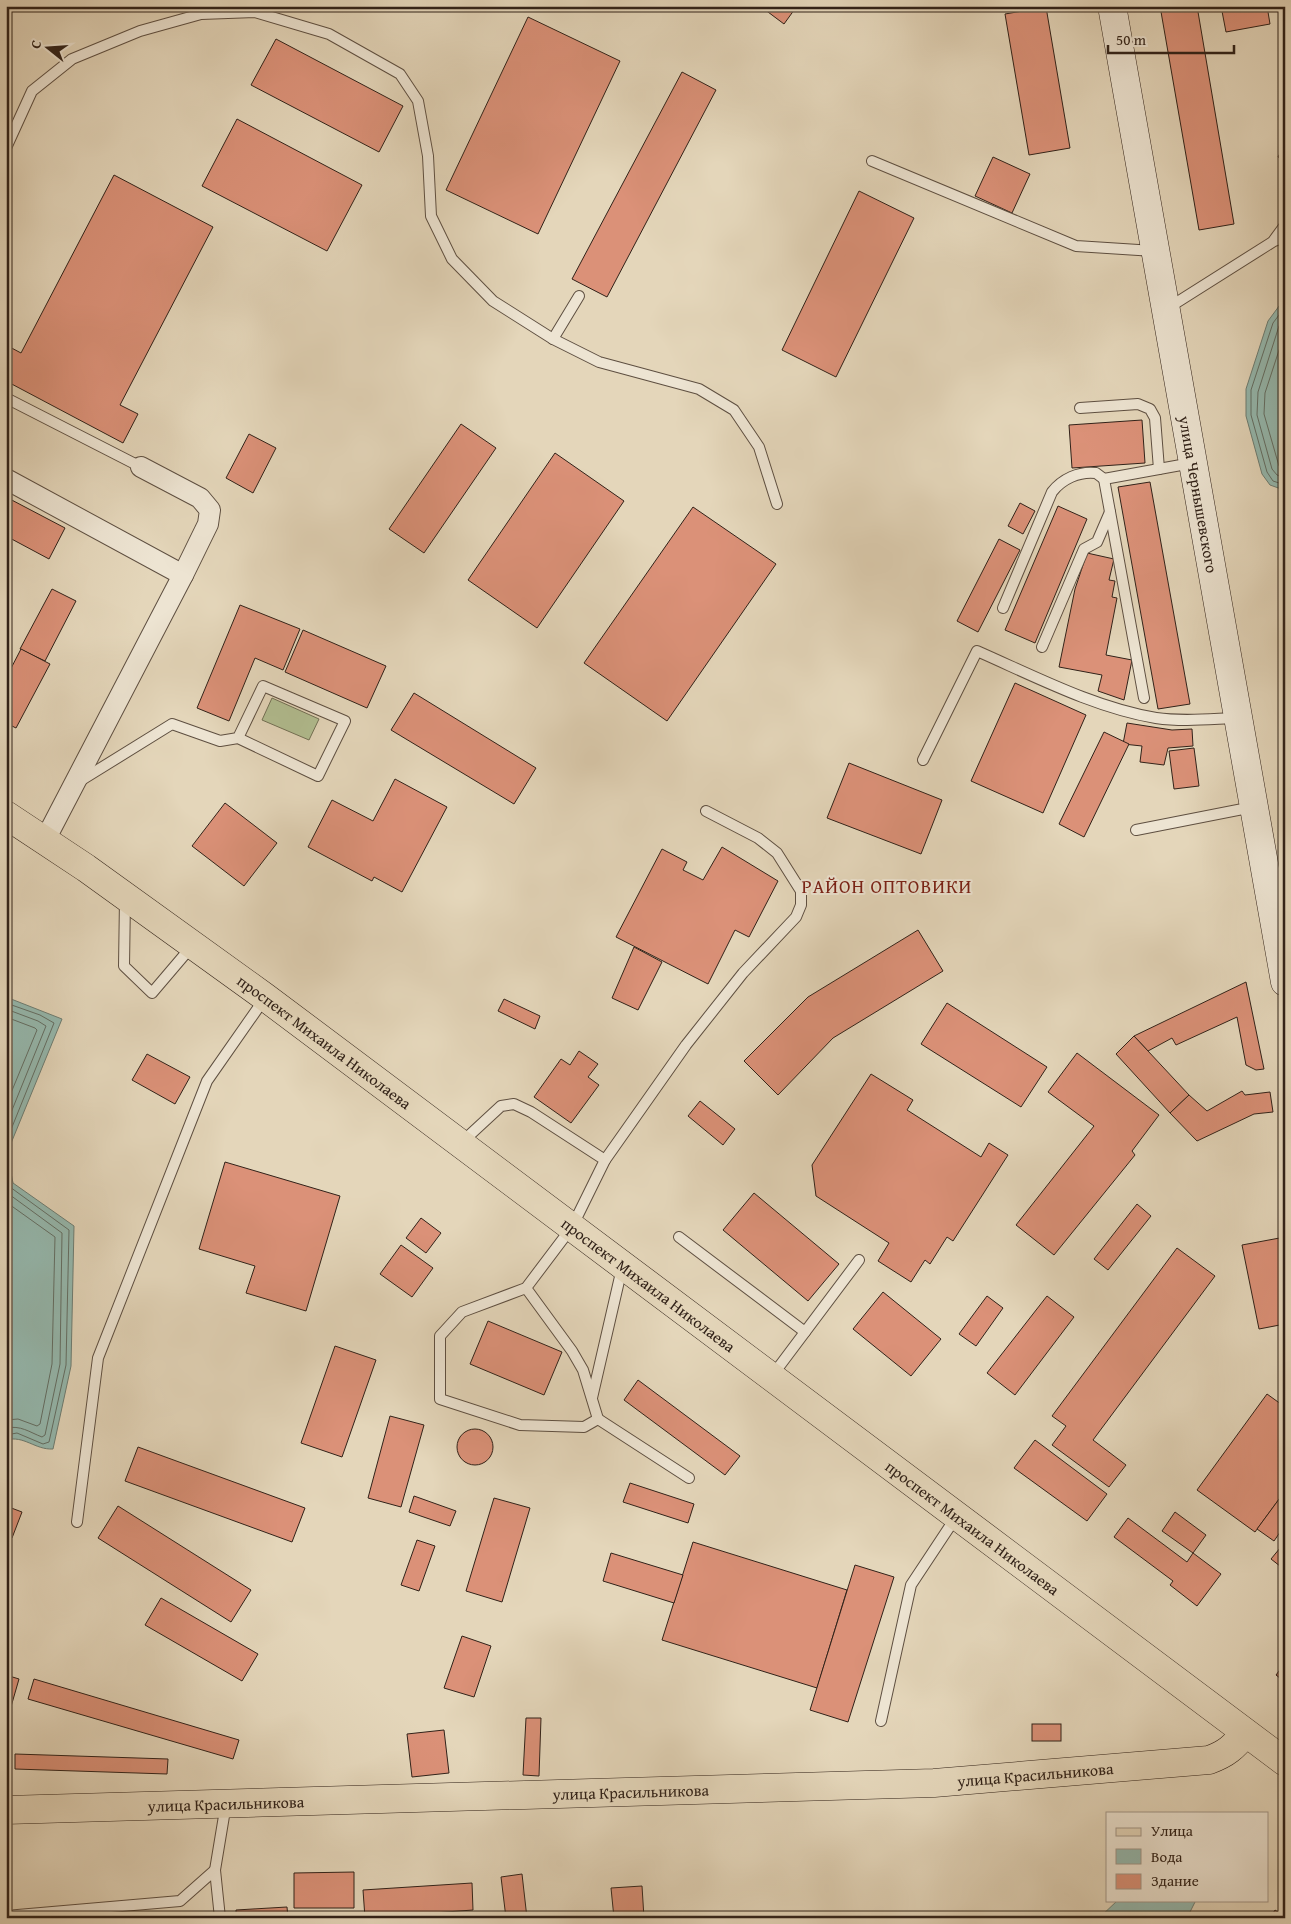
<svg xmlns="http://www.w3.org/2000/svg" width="1291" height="1924" viewBox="0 0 1291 1924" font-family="'Gentium Book Plus',serif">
  <rect width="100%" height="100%" fill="#e4d6ba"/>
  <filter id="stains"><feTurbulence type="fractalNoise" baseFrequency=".004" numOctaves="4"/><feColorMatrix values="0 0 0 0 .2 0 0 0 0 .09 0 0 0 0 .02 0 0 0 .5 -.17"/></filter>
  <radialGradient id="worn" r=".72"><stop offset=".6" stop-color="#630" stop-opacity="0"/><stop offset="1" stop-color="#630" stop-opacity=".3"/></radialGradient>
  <!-- green -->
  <polygon fill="#b2be91" stroke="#727055" points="272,698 319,719 309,740 262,720"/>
  <!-- water -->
  <g fill="#95b9af" stroke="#6d7d73">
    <polygon points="1285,298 1285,490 1284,490 1270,485 1262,474 1246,416 1246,389 1268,321"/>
    <path d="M6,997L62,1019L7,1153L13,1183L74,1226L71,1366L53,1449C35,1450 24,1435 6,1440Z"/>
    <polygon points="1118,1900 1194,1900 1195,1902 1187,1918 1162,1916 1099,1918"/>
  </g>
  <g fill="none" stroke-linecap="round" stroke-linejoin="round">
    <!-- shore -->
    <g stroke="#636e64" stroke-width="1">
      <polyline points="1285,307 1273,323 1251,390 1251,415 1267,472 1273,481 1285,485"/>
      <polyline points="1285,318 1279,326 1258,392 1257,415 1272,469 1277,475 1285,478"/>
      <polyline points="1285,332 1265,393 1264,414 1279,466 1285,470"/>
      <polyline points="6,1003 40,1015 54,1023 6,1142"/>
      <polyline points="6,1009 38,1021 46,1026 6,1125"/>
      <polyline points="6,1017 35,1028 37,1030 6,1105"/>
      <polyline points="6,1175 10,1187 69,1230 66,1365 49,1442 43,1444 17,1433 6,1435"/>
      <path d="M6,1192L62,1233L60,1364L45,1435L42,1437C29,1432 21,1425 6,1428"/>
      <polyline points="6,1202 55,1237 52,1364 40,1424 37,1426 18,1419 6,1420"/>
    </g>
  </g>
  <!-- building -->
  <g fill="#db9178" stroke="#312219">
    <polygon points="760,6 797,6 784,24"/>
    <polygon points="1160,6 1197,6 1234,224 1199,230"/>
    <polygon points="1221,6 1267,6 1270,24 1226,32"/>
    <polygon points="1046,7 1070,148 1029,155 1005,14"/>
    <polygon points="528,17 620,61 538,234 446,190"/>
    <polygon points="276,39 403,106 379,152 251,85"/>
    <polygon points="682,72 716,90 607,297 572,279"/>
    <polygon points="237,119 362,185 327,251 202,186"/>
    <polygon points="1285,144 1285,161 1278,157"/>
    <polygon points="993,157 1030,174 1012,213 975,196"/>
    <polygon points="114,175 213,227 120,405 138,414 123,443 6,381 6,345 21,353"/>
    <polygon points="859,191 914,218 836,377 782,350"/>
    <polygon points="1142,420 1145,463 1072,468 1069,425"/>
    <polygon points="461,424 496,448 424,553 389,529"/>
    <polygon points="249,434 276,448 253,493 226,478"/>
    <polygon points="555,453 624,501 537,628 468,580"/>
    <polygon points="1150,482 1190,704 1158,709 1118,487"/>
    <polygon points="6,497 65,528 49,559 6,536"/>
    <polygon points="1020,503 1035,511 1023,534 1008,526"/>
    <polygon points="1058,506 1087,519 1035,643 1005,630"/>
    <polygon points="693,507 776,564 667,721 584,663"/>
    <polygon points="999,539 1020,550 978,632 957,621"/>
    <polygon points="1087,553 1114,559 1109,580 1115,581 1112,597 1117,598 1106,655 1132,660 1124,700 1098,691 1102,675 1059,667 1075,589"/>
    <polygon points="52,589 76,601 45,661 20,649"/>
    <polygon points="240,605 300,629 283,670 255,658 229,721 197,708"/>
    <polygon points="303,630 386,666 367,708 285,672"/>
    <polygon points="21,649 50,664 16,728 6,723 6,678"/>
    <polygon points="1015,683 1086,715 1043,813 971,781"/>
    <polygon points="414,693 536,768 514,804 391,730"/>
    <polygon points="1127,723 1172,730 1192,729 1193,746 1168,748 1164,765 1140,762 1142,746 1123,744"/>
    <polygon points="1104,732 1129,744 1084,837 1059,824"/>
    <polygon points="1194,748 1199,786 1174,789 1169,751"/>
    <polygon points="849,763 942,800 921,854 827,818"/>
    <polygon points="395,779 447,807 402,892 374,877 372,881 308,847 332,800 373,821"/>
    <polygon points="225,803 277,843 244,886 192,846"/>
    <polygon points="722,847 778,881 749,937 735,930 708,984 616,937 662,849 687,862 683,870 703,880"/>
    <polygon points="918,930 943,971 833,1038 778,1095 744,1061 808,997"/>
    <polygon points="634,947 662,962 638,1010 612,998"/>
    <polygon points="1246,982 1264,1069 1256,1070 1246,1065 1237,1017 1176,1045 1172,1038 1148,1051 1134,1036"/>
    <polygon points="504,999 540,1016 535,1029 498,1011"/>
    <polygon points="947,1003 1047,1067 1021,1107 921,1044"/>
    <polygon points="1134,1036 1189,1095 1170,1113 1116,1054"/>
    <polygon points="579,1051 598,1064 588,1077 599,1085 571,1123 534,1097 561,1059 570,1065"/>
    <polygon points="1077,1053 1159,1115 1132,1151 1135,1155 1054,1255 1016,1225 1094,1126 1048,1092"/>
    <polygon points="147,1054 190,1077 175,1104 132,1080"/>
    <polygon points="871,1074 913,1100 907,1110 981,1157 989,1143 1008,1155 953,1241 947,1237 930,1264 925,1260 911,1282 878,1261 889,1243 816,1196 812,1165"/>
    <polygon points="1242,1091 1245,1095 1270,1092 1273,1112 1254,1114 1197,1141 1170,1113 1189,1095 1207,1111"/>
    <polygon points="700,1101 735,1129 723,1145 688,1116"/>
    <polygon points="225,1162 340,1196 306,1311 246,1293 255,1266 199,1249"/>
    <polygon points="754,1193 839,1264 808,1301 723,1230"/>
    <polygon points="1137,1204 1151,1216 1108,1270 1094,1259"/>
    <polygon points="421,1218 441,1233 426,1253 406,1238"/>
    <polygon points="1285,1237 1285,1324 1259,1329 1242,1245"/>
    <polygon points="401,1245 433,1268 412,1297 380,1274"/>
    <polygon points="1177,1248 1215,1276 1093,1440 1126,1465 1109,1487 1052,1445 1066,1426 1052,1416"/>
    <polygon points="883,1292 941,1339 911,1376 853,1329"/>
    <polygon points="987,1296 1003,1308 976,1346 959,1334"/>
    <polygon points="1047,1296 1074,1317 1015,1395 987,1373"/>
    <polygon points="488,1321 562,1352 544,1395 470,1364"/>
    <polygon points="335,1346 376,1360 342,1457 301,1443"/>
    <polygon points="638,1380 740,1456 725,1475 624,1400"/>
    <polygon points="1267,1394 1285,1407 1285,1491 1255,1532 1197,1490"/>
    <polygon points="390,1416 424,1425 401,1507 368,1498"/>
    <circle cx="475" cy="1447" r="18"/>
    <polygon points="1035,1440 1107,1494 1087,1521 1014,1468"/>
    <polygon points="138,1447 305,1508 292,1542 125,1481"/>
    <polygon points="630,1483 694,1504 688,1523 623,1502"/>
    <polygon points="1285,1491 1285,1525 1274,1541 1257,1529"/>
    <polygon points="414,1496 456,1511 450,1526 409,1512"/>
    <polygon points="494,1498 530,1508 502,1602 466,1591"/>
    <polygon points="6,1506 22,1512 12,1538 6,1535"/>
    <polygon points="118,1506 251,1590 231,1622 98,1538"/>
    <polygon points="1175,1512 1206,1535 1193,1553 1162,1531"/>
    <polygon points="1128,1518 1187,1562 1193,1553 1221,1574 1197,1606 1170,1585 1173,1581 1114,1537"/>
    <polygon points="417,1540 435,1546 419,1591 401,1585"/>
    <polygon points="693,1542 847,1590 817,1688 662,1640"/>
    <polygon points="1285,1542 1285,1570 1271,1559"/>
    <polygon points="611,1553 683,1575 674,1603 603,1581"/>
    <polygon points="855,1565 894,1577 848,1722 810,1710"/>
    <polygon points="161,1598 258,1654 242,1681 145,1625"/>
    <polygon points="462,1636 491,1646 474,1697 444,1688"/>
    <polygon points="1285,1663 1285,1682 1276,1675"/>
    <polygon points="6,1675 19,1679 6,1724"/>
    <polygon points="34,1679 239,1740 233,1759 28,1699"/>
    <polygon points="526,1718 541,1718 539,1776 523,1775"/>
    <rect x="1032" y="1724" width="29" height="17"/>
    <polygon points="444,1730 449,1773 412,1777 407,1734"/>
    <polygon points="15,1754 168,1759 167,1774 15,1769"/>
    <polygon points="354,1872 354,1908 294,1908 294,1873"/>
    <polygon points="522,1874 527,1918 506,1918 501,1877"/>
    <polygon points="472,1883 473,1910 365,1918 363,1890"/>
    <polygon points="642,1886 644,1918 614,1918 611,1888"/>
    <polygon points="287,1907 288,1918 236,1918 236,1910"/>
    <polygon points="1275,1910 1285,1917 1285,1918 1270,1918"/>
    <polygon points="900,1914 901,1918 871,1918"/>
  </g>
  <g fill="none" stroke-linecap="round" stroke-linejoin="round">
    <defs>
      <g id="lane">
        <polyline points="6,148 32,91 72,59 140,31 201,14 255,12 329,34 400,74 418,101 428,156 431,216 452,259 493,301 553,339 599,362 699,389 734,410 759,447 777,504"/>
        <polyline points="872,161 1076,246 1154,251"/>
        <polyline points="1274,240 1285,225"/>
        <polyline points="1168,308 1274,241 1285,237"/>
        <polyline points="553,339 579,296"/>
        <polyline points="6,398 141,467"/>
        <polyline points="1080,408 1138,404 1150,409 1155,418 1159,469"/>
        <path d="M1003,608L1052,492C1062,479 1079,471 1096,473L1104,479"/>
        <polyline points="1042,647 1084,549 1097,542 1110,512"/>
        <polyline points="1144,698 1104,479 1192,463"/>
        <path d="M923,760L977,651C1034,676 1095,708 1156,718C1183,722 1210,719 1237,718"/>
        <polyline points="80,781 172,724 220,741 238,738 263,686 345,721 318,776 238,738"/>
        <polyline points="1136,830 1253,807"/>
        <polyline points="125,899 124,966 152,993 192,946"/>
        <polyline points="461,1143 501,1106 514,1104 531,1112 605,1160 572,1227 526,1288 572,1351 583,1370 598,1419 584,1427 520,1425 440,1399 440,1336 462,1312 526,1288"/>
        <polyline points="605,1160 686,1045 743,973 796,917 801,905 801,891 777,853 758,838 706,811"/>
        <polyline points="679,1237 805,1332"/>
        <polyline points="772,1376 859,1260"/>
        <polyline points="592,1398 622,1268"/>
        <polyline points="598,1419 689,1478"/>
        <polyline points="77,1522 98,1358 207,1081 265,998"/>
        <polyline points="881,1721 911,1585 956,1517"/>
        <polyline points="6,1916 180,1901 215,1870"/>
        <polyline points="220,1918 215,1870 226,1804"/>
      </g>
      <g id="street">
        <polyline points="6,479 183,575"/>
        <polyline points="45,840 183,575 208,524 210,510 200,498 141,467"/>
      </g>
      <g id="secondary">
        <path id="s1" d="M1112,6L1285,982"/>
      </g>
      <g id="primary">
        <path id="s2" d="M6,815L86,868L265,997L1285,1762"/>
        <path id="s3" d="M6,1810L934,1783L1209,1760C1226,1754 1234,1747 1245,1733"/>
      </g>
    </defs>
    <!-- lane casing -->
    <use href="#lane" stroke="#5e4f41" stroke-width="12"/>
    <!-- street casing -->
    <use href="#street" stroke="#5e4f41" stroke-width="22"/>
    <!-- secondary casing -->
    <use href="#secondary" stroke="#312219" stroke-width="29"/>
    <!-- primary casing -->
    <use href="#primary" stroke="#312219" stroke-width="29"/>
    <!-- lane -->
    <use href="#lane" stroke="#ede4d2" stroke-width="10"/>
    <!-- street -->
    <use href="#street" stroke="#ede4d2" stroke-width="20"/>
    <!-- secondary -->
    <use href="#secondary" stroke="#ede4d2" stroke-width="28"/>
    <!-- primary -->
    <use href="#primary" stroke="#e4d6ba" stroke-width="28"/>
  </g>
  <g text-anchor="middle" stroke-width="4" stroke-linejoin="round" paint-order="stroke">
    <!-- street labels -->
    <g font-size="16" fill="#312219" stroke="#ede4d2">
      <text dy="6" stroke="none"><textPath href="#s1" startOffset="496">улица Чернышевского</textPath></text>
      <text dy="6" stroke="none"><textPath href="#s2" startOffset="391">проспект Михаила Николаева</textPath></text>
      <text dy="6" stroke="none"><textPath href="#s2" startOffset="796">проспект Михаила Николаева</textPath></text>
      <text dy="6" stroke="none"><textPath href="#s2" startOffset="1201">проспект Михаила Николаева</textPath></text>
      <text dy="6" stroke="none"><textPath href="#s3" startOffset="1030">улица Красильникова</textPath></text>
      <text dy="6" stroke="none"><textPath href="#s3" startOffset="625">улица Красильникова</textPath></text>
      <text dy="6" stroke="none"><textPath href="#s3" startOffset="220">улица Красильникова</textPath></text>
    </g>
    <!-- quarter labels -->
    <g font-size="19" letter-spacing="1" fill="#7a1f14" stroke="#ede4d2">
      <text x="887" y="893">РАЙОН ОПТОВИКИ</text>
    </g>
  </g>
  <!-- margin -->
  <rect width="1291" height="1924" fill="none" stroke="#e4d6ba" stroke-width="25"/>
  <rect x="8" y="8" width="1276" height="1909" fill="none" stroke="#312219" stroke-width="2.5"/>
  <rect x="12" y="12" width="1266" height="1899" fill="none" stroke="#312219"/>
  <!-- legend -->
  <rect x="1106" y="1812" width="162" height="90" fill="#ede4d2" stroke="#a29688"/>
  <rect x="1116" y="1828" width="25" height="8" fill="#e4d6ba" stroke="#a29688"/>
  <text x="1151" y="1836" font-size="15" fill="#312219">Улица</text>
  <rect x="1116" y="1849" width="25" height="15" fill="#95b9af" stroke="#a29688"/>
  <text x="1151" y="1862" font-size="15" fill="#312219">Вода</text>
  <rect x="1116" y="1874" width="25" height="15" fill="#db9178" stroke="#a29688"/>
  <text x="1151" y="1886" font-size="15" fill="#312219">Здание</text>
  <!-- north arrow -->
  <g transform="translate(48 48) rotate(287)" stroke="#ede4d2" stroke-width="4" paint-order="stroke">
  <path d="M0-4L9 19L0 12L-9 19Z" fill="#312219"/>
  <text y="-8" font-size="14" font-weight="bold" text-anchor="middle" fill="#312219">С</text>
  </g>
  <!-- scale -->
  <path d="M1108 45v8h126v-8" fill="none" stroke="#312219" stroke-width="2.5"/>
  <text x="1116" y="45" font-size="15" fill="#312219" stroke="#ede4d2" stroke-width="4" paint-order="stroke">50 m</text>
  <rect width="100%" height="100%" filter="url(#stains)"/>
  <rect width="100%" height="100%" fill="url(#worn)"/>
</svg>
